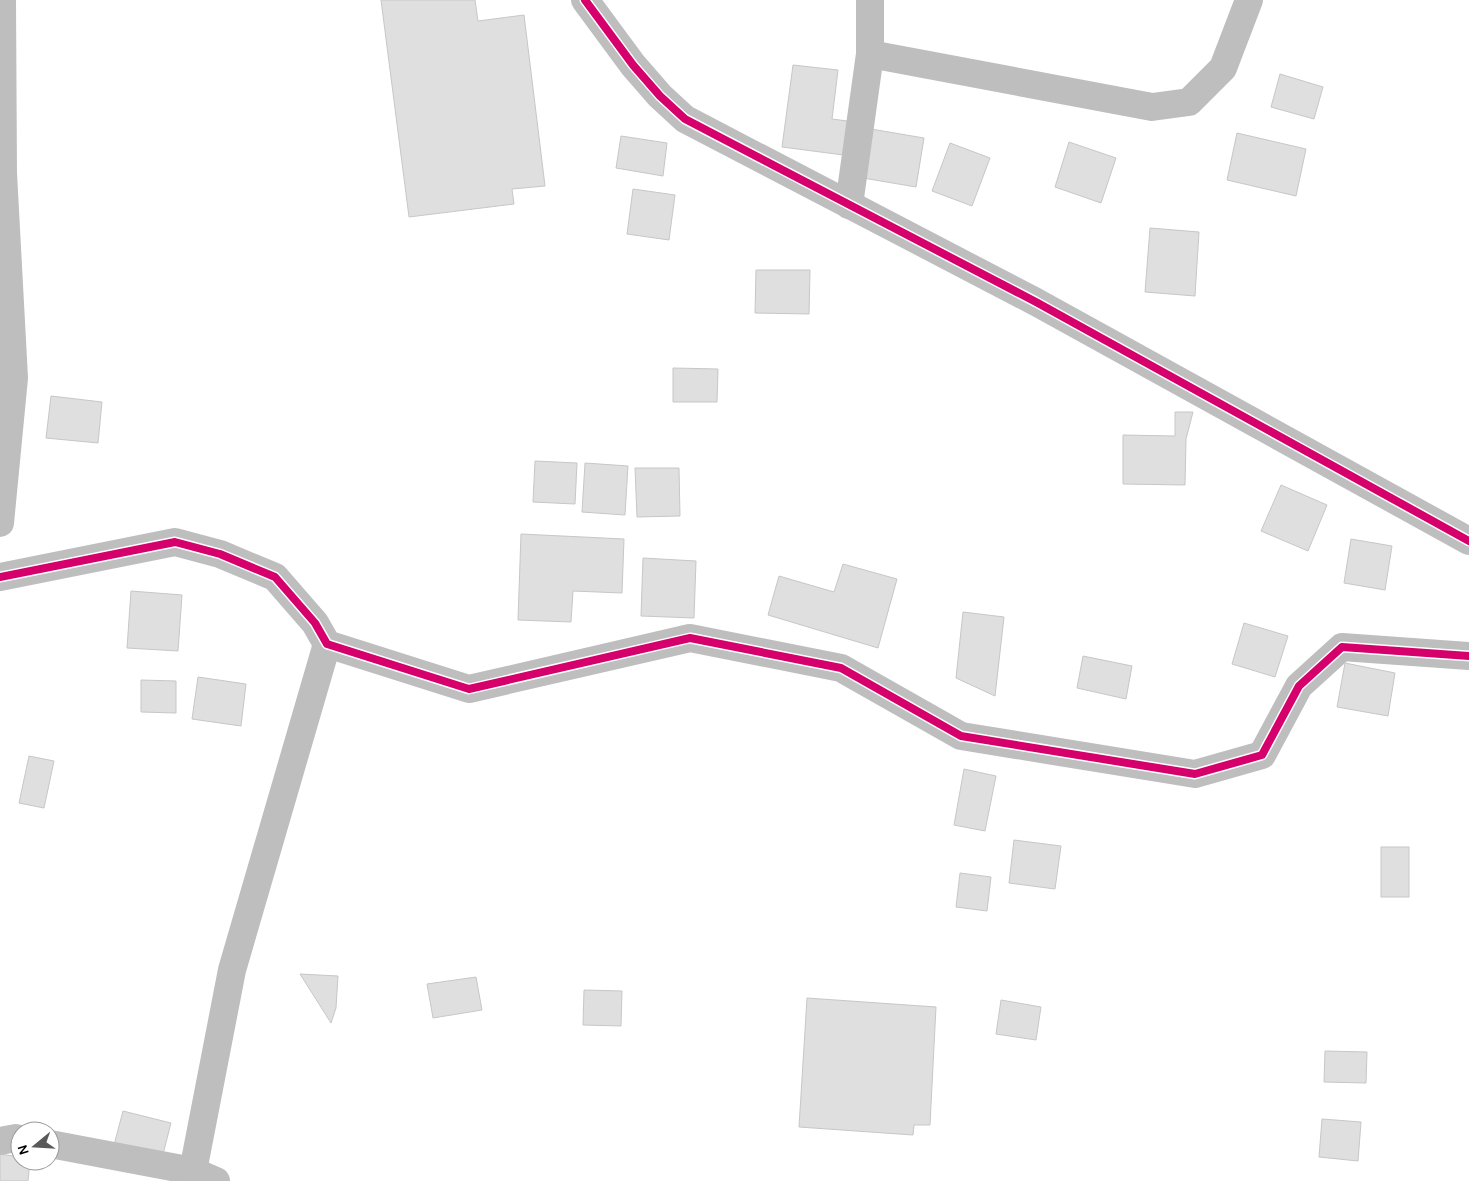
<svg xmlns="http://www.w3.org/2000/svg" width="1469" height="1181" viewBox="0 0 1469 1181" font-family="Karla,sans-serif">
  <rect width="100%" height="100%" fill="#fff"/>
  <!-- building -->
  <g fill="#dfdfdf" stroke="#c7c7c7">
    <polygon points="381,0 475,0 478,21 524,15 545,186 512,189 514,204 409,217"/>
    <polygon points="793,65 838,70 832,119 855,122 851,156 782,147"/>
    <polygon points="1280,74 1323,87 1314,119 1271,107"/>
    <polygon points="871,129 924,138 916,187 863,178"/>
    <polygon points="1237,133 1306,149 1296,196 1227,180"/>
    <polygon points="621,136 667,143 663,176 616,168"/>
    <polygon points="1069,142 1116,158 1101,203 1055,187"/>
    <polygon points="950,143 990,158 972,206 932,191"/>
    <polygon points="633,189 675,195 669,240 627,234"/>
    <polygon points="1150,228 1199,232 1195,296 1145,292"/>
    <polygon points="756,270 810,270 809,314 755,313"/>
    <polygon points="673,368 718,369 717,402 673,402"/>
    <polygon points="51,396 102,402 98,443 46,438"/>
    <polygon points="1175,412 1193,412 1186,439 1185,485 1123,484 1123,435 1175,436"/>
    <polygon points="535,461 577,463 575,504 533,502"/>
    <polygon points="585,463 628,466 625,515 582,512"/>
    <polygon points="635,468 679,468 680,516 637,517"/>
    <polygon points="1281,485 1327,505 1308,551 1261,531"/>
    <polygon points="521,534 624,539 622,593 573,591 571,622 518,620"/>
    <polygon points="1351,539 1392,546 1385,590 1344,583"/>
    <polygon points="643,558 696,561 694,618 641,616"/>
    <polygon points="843,564 897,579 878,648 768,615 779,576 834,592"/>
    <polygon points="131,591 182,595 178,651 127,648"/>
    <polygon points="963,612 1004,617 995,696 956,678"/>
    <polygon points="1244,623 1288,636 1275,677 1232,664"/>
    <polygon points="1083,656 1132,666 1126,699 1077,688"/>
    <polygon points="1345,663 1395,673 1388,716 1337,707"/>
    <polygon points="198,677 246,684 241,726 192,719"/>
    <polygon points="141,680 176,681 176,713 141,712"/>
    <polygon points="29,756 54,761 44,808 19,803"/>
    <polygon points="964,769 996,776 985,831 954,825"/>
    <polygon points="1014,840 1061,846 1055,889 1009,883"/>
    <rect x="1381" y="847" width="28" height="50"/>
    <polygon points="960,873 991,877 987,911 956,907"/>
    <polygon points="300,974 338,976 336,1008 331,1023"/>
    <polygon points="476,977 482,1010 433,1018 427,984"/>
    <polygon points="584,990 622,991 621,1026 583,1025"/>
    <polygon points="807,998 936,1007 930,1125 914,1125 913,1135 799,1127"/>
    <polygon points="1001,1000 1041,1007 1036,1040 996,1034"/>
    <polygon points="1325,1051 1367,1052 1366,1083 1324,1082"/>
    <polygon points="123,1111 171,1123 162,1158 114,1145"/>
    <polygon points="1322,1119 1361,1122 1358,1161 1319,1157"/>
    <polygon points="0,1154 20,1157 20,1161 30,1161 28,1181 0,1181"/>
  </g>
  <g fill="none" stroke-linecap="round" stroke-linejoin="round">
    <!-- minor -->
    <g stroke="#bebebe" stroke-width="28">
      <polyline points="870,54 1152,107 1189,102 1223,68 1249,0"/>
      <polyline points="849,205 870,54 870,0"/>
      <polyline points="0,523 14,378 3,173 2,0"/>
      <polyline points="0,577 175,542 220,554 275,577 315,623 327,644 469,689 690,638 841,668 961,736 1195,774 1262,755 1299,686 1342,647 1469,656"/>
      <polyline points="0,1141 16,1138 20,1139"/>
      <polyline points="50,1144 193,1171 232,970 327,644"/>
      <polyline points="193,1171 216,1181"/>
    </g>
    <!-- tertiary -->
    <polyline stroke="#bebebe" stroke-width="28" points="585,0 633,65 660,96 685,119 1036,302 1469,541"/>
    <defs>
      <g id="cycleway">
        <polyline points="585,0 633,65 660,96 685,119 1036,302 1469,541"/>
        <polyline points="0,577 175,542 220,554 275,577 315,623 327,644 469,689 690,638 841,668 961,736 1195,774 1262,755 1299,686 1342,647 1469,656"/>
      </g>
    </defs>
    <!-- cycleway casing -->
    <use href="#cycleway" stroke="#fff" stroke-width="11"/>
    <!-- cycleway -->
    <use href="#cycleway" stroke="#d6006c" stroke-width="8"/>
  </g>
  <!-- north arrow -->
  <g transform="translate(35 1146) rotate(252)"><circle r="24" fill="#ffffff" stroke="#999999"/>
  <path d="M0-4L9 19L0 12L-9 19Z" fill="#595959"/>
  <text y="-8" font-size="14" font-weight="bold" text-anchor="middle" fill="#000000">N</text>
  </g>
</svg>
